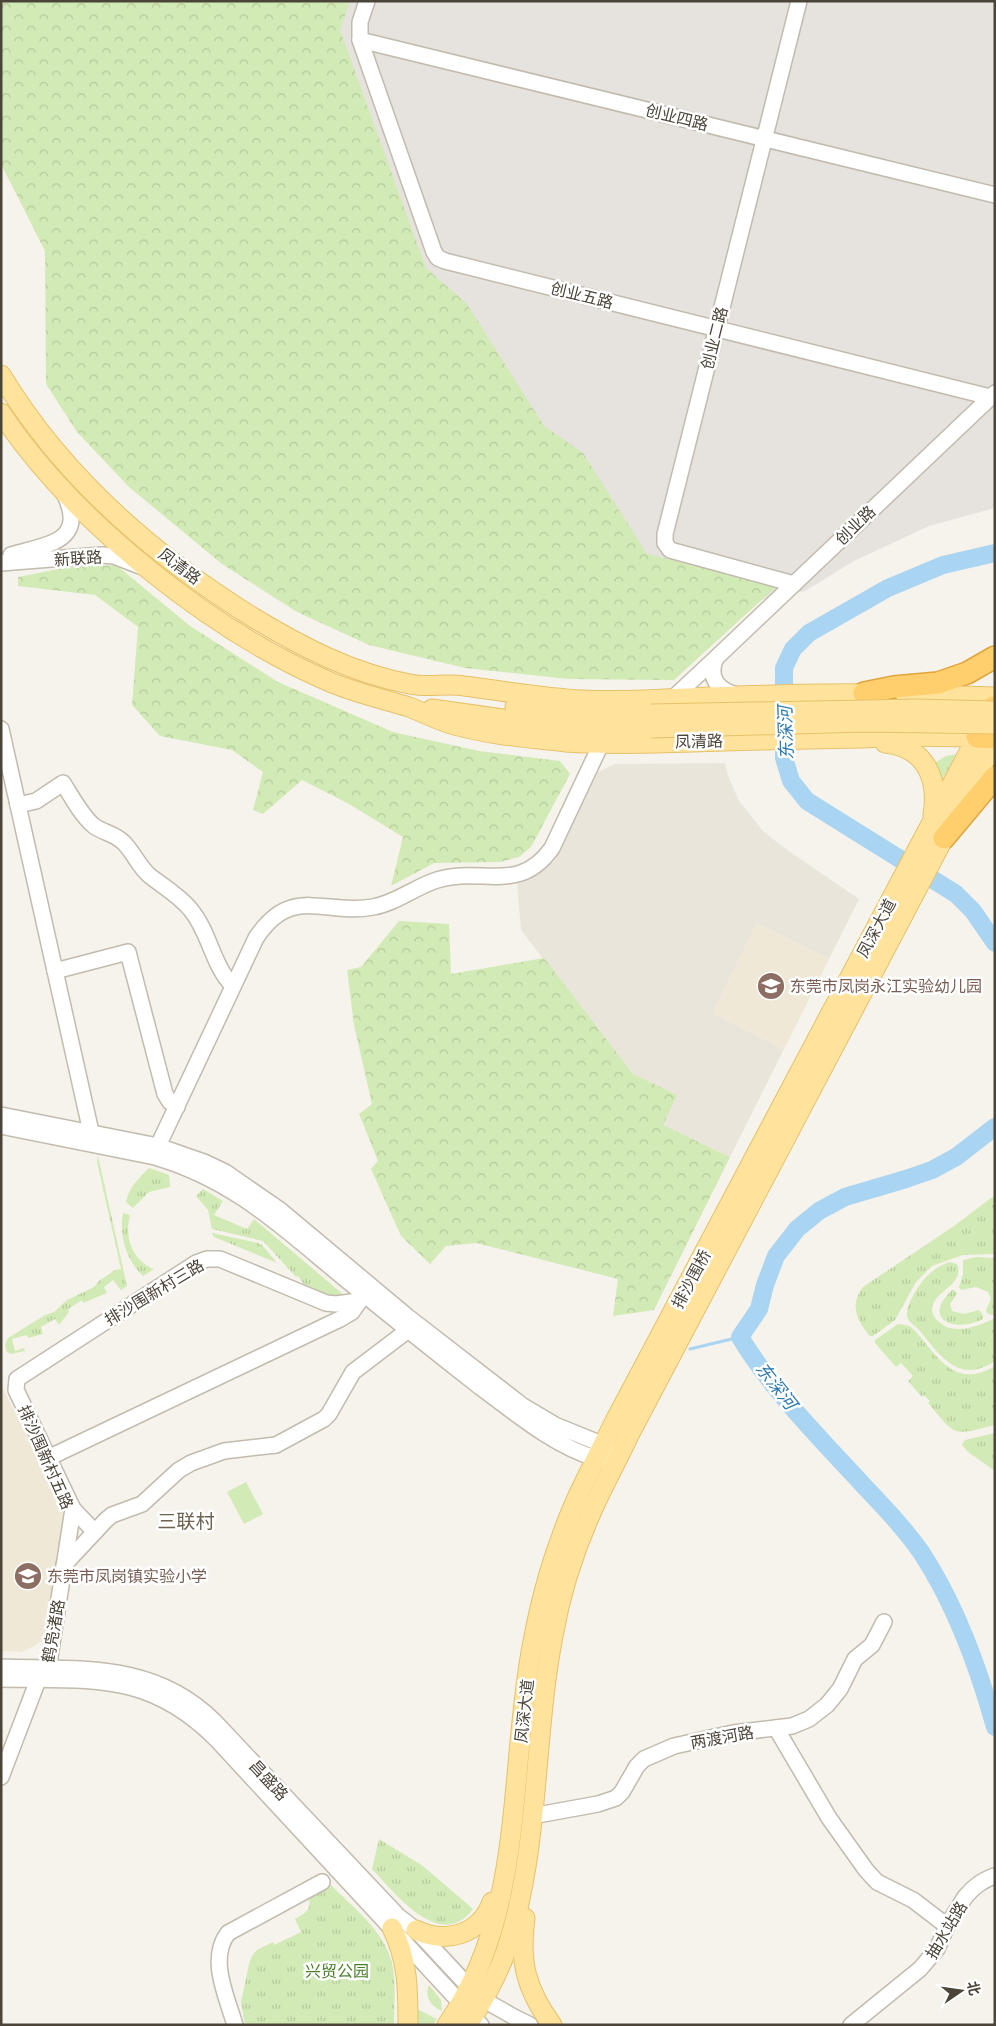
<svg xmlns="http://www.w3.org/2000/svg" width="996" height="2026" viewBox="0 0 996 2026" font-family="Roboto,'Noto Sans SC',sans-serif">
  <defs>
    <pattern id="grass-tufts" width="24" height="20" patternUnits="userSpaceOnUse" patternTransform="scale(1.25)"><rect width="24" height="20" fill="#d2eab5"/><path d="M3 7l-1-3M5 7V3M7 7l1-3M15 17l-1-3M17 17v-4M19 17l1-3" fill="none" stroke="#b6ca9c"/></pattern>
    <pattern id="forest-crowns" width="20" height="18" patternUnits="userSpaceOnUse" patternTransform="scale(1.25)"><rect width="20" height="18" fill="#d2eab5"/><path d="M2 6a3 3 0 1 1 6 0M12 15a3 3 0 1 1 6 0" fill="none" stroke="#b6ca9c"/></pattern>
  </defs>
  <rect width="100%" height="100%" fill="#f6f3ec"/>
  <!-- residential -->
  <polygon fill="#eae5da" points="725,763 728,776 739,801 763,831 783,847 859,899 829,959 757,923 713,1013 784,1049 730,1157 662,1125 677,1095 633,1074 521,930 517,883 554,862 598,772 615,764"/>
  <!-- industrial -->
  <polygon fill="#e6e2dd" points="167,1 995,1 995,508 929,526 854,561 805,591 684,616"/>
  <!-- education -->
  <g fill="#efe8d6">
    <polygon points="757,923 829,959 784,1049 713,1013"/>
    <polygon points="1,1385 66,1513 45,1639 34,1646 21,1652 1,1651"/>
  </g>
  <!-- grass -->
  <g fill="url(#grass-tufts)">
    <polygon points="957,754 940,784 931,765 946,756"/>
    <polygon points="98,1156 127,1286 121,1290 113,1280 104,1287 107,1293 83,1303 82,1300 68,1309 69,1312 59,1325 55,1319 41,1327 43,1334 28,1338 27,1335 12,1339 15,1351 24,1348 25,1351 11,1354 7,1352 5,1345 8,1338 45,1315 54,1312 67,1300 94,1287 99,1281 115,1270 121,1269 97,1162"/>
    <path d="M149,1168L169,1175L170,1187L149,1192L133,1208L126,1202C129,1187 138,1179 149,1168Z"/>
    <polygon points="203,1189 223,1201 214,1215 247,1229 254,1219 345,1296 333,1298 309,1291 298,1276 296,1277 263,1241 212,1229 208,1210 196,1196"/>
    <path d="M995,1195V1254L963,1255L932,1266L916,1282L895,1320L873,1336H870C857,1321 849,1305 863,1287L954,1226Z"/>
    <path d="M123,1213L130,1215C124,1237 132,1260 154,1269L143,1276C126,1260 119,1236 123,1213Z"/>
    <polygon points="212,1233 258,1243 262,1245 277,1263 214,1237"/>
    <polygon points="976,1257 995,1258 995,1314 991,1315 987,1313 986,1310 991,1299 988,1292 976,1287 961,1290 959,1287 963,1274 963,1260"/>
    <path d="M949,1262L957,1264C965,1286 934,1290 932,1309C932,1314 935,1319 939,1322C955,1336 979,1326 995,1318V1361C960,1385 940,1356 920,1331C916,1326 909,1323 907,1317C906,1310 909,1304 912,1298C921,1280 931,1269 949,1262Z"/>
    <path d="M952,1290H954L957,1294L950,1304L952,1311L964,1314L979,1310L983,1315V1319C957,1333 920,1321 952,1290Z"/>
    <path d="M898,1324L906,1325L911,1327C936,1351 951,1392 995,1366V1425C951,1436 957,1437 928,1403L930,1401L924,1395L922,1397L908,1381L913,1376L901,1363L896,1367L875,1343V1340Z"/>
    <polygon points="995,1433 995,1471 968,1452 962,1445 965,1440"/>
    <path d="M379,1839L423,1866L473,1909C440,1953 395,1893 372,1869Z"/>
    <path d="M330,1884C352,1907 384,1930 392,1963C396,1982 394,2005 394,2025H245L241,2002L249,1964L252,1956L257,1950L273,1942L274,1945L301,1932L295,1919C306,1913 313,1909 308,1895Z"/>
    <path d="M429,1985L441,2000L442,2011C431,2006 424,1997 429,1985Z"/>
    <polygon points="415,2008 437,2019 433,2025 415,2025"/>
  </g>
  <!-- forest -->
  <g fill="url(#forest-crowns)">
    <polygon points="1,1 350,1 340,30 426,268 467,304 544,426 583,453 647,554 777,586 674,680 568,679 465,668 369,645 297,612 222,564 129,487 77,432 46,384 45,251 1,164"/>
    <polygon points="116,565 190,626 278,682 393,732 479,751 560,761 570,774 531,847 519,857 500,862 434,863 391,886 403,837 349,804 302,780 263,814 253,810 263,772 232,750 160,736 132,705 138,627 95,595 18,586 18,577 69,567"/>
    <polygon points="399,921 449,924 451,974 544,958 633,1074 677,1095 663,1125 730,1157 654,1310 613,1316 618,1279 476,1243 446,1246 430,1264 401,1236 371,1169 378,1161 359,1114 372,1104 354,1025 347,970 361,967"/>
  </g>
  <!-- garden -->
  <polygon fill="#d2eab5" points="246,1482 263,1514 244,1524 227,1492"/>
  <g fill="none" stroke-linecap="round" stroke-linejoin="round">
    <!-- stream -->
    <polyline stroke="#a9d4f2" stroke-width="3" points="690,1349 740,1337"/>
    <!-- river -->
    <g stroke="#a9d4f2" stroke-width="18">
      <polyline points="995,553 943,565 888,588 809,633 793,649 784,668 784,758 791,781 807,801 956,894 973,911 995,943"/>
      <path d="M995,1127L956,1157L932,1170L906,1179L845,1197L819,1211L797,1229L776,1256L765,1285L759,1309L740,1337C774,1393 820,1438 864,1486C884,1507 904,1528 921,1552C956,1605 978,1666 995,1727"/>
    </g>
    <defs>
      <g id="minor">
        <polyline points="367,1 360,22 360,40 434,252 438,258 445,261 990,397"/>
        <polyline points="360,40 995,195"/>
        <path d="M11,555C48,544 88,542 64,493"/>
        <polyline points="1,563 102,555 114,556 140,566"/>
        <polyline points="794,584 670,550 665,543 665,534 799,1"/>
        <polyline points="716,658 995,393"/>
        <path d="M672,699L716,658C707,677 718,691 738,695"/>
        <polyline points="1,729 91,1132"/>
        <path d="M18,805L36,801L63,783C72,797 81,815 94,826C104,833 116,834 124,843C134,853 139,867 150,876C164,887 180,896 191,910C210,933 212,965 233,986"/>
        <polyline points="55,971 128,952 165,1094 170,1102 177,1107"/>
        <path d="M1,1115L158,1146L204,1162L225,1172L280,1210L408,1317L523,1406L555,1425L604,1445L618,1458C611,1458 601,1460 595,1458C554,1446 514,1412 480,1387C434,1351 389,1315 344,1278C282,1227 234,1180 155,1157L1,1126"/>
        <path d="M158,1146L256,938C292,884 324,916 373,907C396,903 415,887 437,880C481,866 519,895 552,848L601,744"/>
        <polyline points="48,1458 340,1319 352,1312 361,1299"/>
        <polyline points="73,1509 95,1532"/>
        <polyline points="64,1565 106,1520 112,1515 142,1504 179,1470 191,1463 224,1451 276,1445 324,1419 329,1414 353,1372 407,1331"/>
        <path d="M1,1667C80,1670 153,1661 214,1721L398,1916L416,1930L469,1987L484,2000L514,2017L530,2025"/>
        <path d="M1,1679C91,1681 149,1671 217,1740L481,2025"/>
        <polyline points="776,1728 829,1818 866,1870 877,1882 913,1900 947,1926"/>
        <polyline points="1,1777 38,1680 48,1669 73,1509 16,1390 17,1379 196,1263 207,1259 220,1259 326,1303 336,1304 358,1301"/>
        <polyline points="532,1816 598,1804 616,1798 622,1792 637,1766 644,1759 674,1746 733,1733 792,1726 809,1719 827,1705 840,1689 855,1659 872,1645 884,1622"/>
        <path d="M235,2025C227,1997 208,1959 228,1933L322,1882"/>
        <path d="M851,2025L920,1969L937,1949L947,1926L965,1897C974,1886 982,1881 994,1876"/>
      </g>
      <g id="major">
        <path d="M1,375C62,476 154,556 254,618C302,647 354,674 410,684C427,688 446,683 464,686C504,691 543,698 583,700C625,702 667,699 708,697C765,695 821,693 878,694"/>
        <path d="M1,413C73,521 211,631 330,682C356,693 383,699 409,707C425,713 439,721 455,725C490,735 530,738 566,742C608,745 651,743 693,742C750,740 807,739 864,738L904,736L977,737L615,1421C596,1460 575,1497 561,1538C547,1575 538,1613 531,1652C509,1777 524,1915 447,2025"/>
        <polyline points="905,694 995,697"/>
        <polyline points="515,707 555,712 651,714"/>
        <polyline points="432,709 560,727 651,728"/>
        <path d="M885,743C925,747 939,777 933,815"/>
        <path d="M525,1918C519,1962 526,1989 552,2025"/>
        <path d="M392,1928C408,1960 408,1990 408,2025"/>
        <path d="M416,1930C446,1944 480,1935 492,1902"/>
        <path d="M468,2025C483,2001 497,1977 506,1951C540,1850 533,1740 553,1636C560,1596 572,1557 588,1520C600,1491 616,1463 629,1435L995,741"/>
      </g>
      <g id="highway">
        <polyline points="864,693 894,687 938,683 967,673 995,657"/>
        <polyline points="993,707 977,737 995,738"/>
        <polyline points="944,838 995,777"/>
      </g>
    </defs>
    <!-- minor casing -->
    <use href="#minor" stroke="#c2bbae" stroke-width="18"/>
    <!-- major casing -->
    <use href="#major" stroke="#e6c16a" stroke-width="21"/>
    <!-- highway casing -->
    <use href="#highway" stroke="#e0a43c" stroke-width="24"/>
    <!-- minor -->
    <use href="#minor" stroke="#fff" stroke-width="15"/>
    <!-- major -->
    <use href="#major" stroke="#ffe39c" stroke-width="19"/>
    <!-- highway -->
    <use href="#highway" stroke="#ffcf6e" stroke-width="21"/>
    <defs>
      <g id="major-bridge">
        <polyline points="651,714 916,709 995,711"/>
        <polyline points="651,728 864,722 995,724"/>
      </g>
    </defs>
    <!-- major-bridge casing -->
    <use href="#major-bridge" stroke="#e6c16a" stroke-width="21" stroke-linecap="butt"/>
    <!-- major-bridge -->
    <use href="#major-bridge" stroke="#ffe39c" stroke-width="19"/>
  </g>
  <!-- icons -->
  <defs>
    <symbol id="school-disc" viewBox="-11 -11 22 22"><circle r="9.5" fill="#8d6e63" stroke="#fff"/><path d="M0-5L7-2L0 1L-7-2ZM-4 1L0 2.5L4 1V4Q0 6-4 4Z" fill="#fff"/></symbol>
  </defs>
  <g fill-rule="evenodd">
    <use href="#school-disc" x="755" y="970" width="32" height="32"/>
    <use href="#school-disc" x="12" y="1560" width="32" height="32"/>
  </g>
  <g text-anchor="middle" stroke-width="5" stroke-linejoin="round" paint-order="stroke">
    <!-- street labels -->
    <g font-size="16" fill="#4b4439" stroke="#fff">
      <text transform="translate(677 117) rotate(14)" y="6">创业四路</text>
      <text transform="translate(582 295) rotate(14)" y="6">创业五路</text>
      <text transform="translate(714 338) rotate(-76)" y="6">创业二路</text>
      <text transform="translate(855 525) rotate(-44)" y="6">创业路</text>
      <text transform="translate(78 558) rotate(-4)" y="6">新联路</text>
      <text transform="translate(180 566) rotate(37)" y="6">凤清路</text>
      <text transform="translate(699 741) rotate(-1)" y="6">凤清路</text>
      <text transform="translate(876 928) rotate(-62)" y="6">凤深大道</text>
      <text transform="translate(691 1279) rotate(-62)" y="6">排沙围桥</text>
      <text transform="translate(154 1292) rotate(-31)" y="6">排沙围新村三路</text>
      <text transform="translate(46 1457) rotate(66)" y="6">排沙围新村五路</text>
      <text transform="translate(53 1631) rotate(-80)" y="6">鹤凫渚路</text>
      <text transform="translate(524 1711) rotate(-84)" y="6">凤深大道</text>
      <text transform="translate(722 1737) rotate(-10)" y="6">两渡河路</text>
      <text transform="translate(269 1780) rotate(47)" y="6">昌盛路</text>
      <text transform="translate(946 1930) rotate(-59)" y="6">抽水站路</text>
    </g>
    <!-- education labels -->
    <g font-size="16" fill="#785e54" stroke="#fff" text-anchor="start">
      <text x="790" y="992">东莞市凤岗永江实验幼儿园</text>
      <text x="47" y="1582">东莞市凤岗镇实验小学</text>
    </g>
    <!-- park labels -->
    <g font-size="16" fill="#4a7f2a" stroke="#fff">
      <text x="337" y="1977">兴贸公园</text>
    </g>
    <!-- water labels -->
    <g font-size="18" font-style="italic" fill="#2e7ab2" stroke="#fff">
      <text transform="translate(786 733) rotate(-92)" y="6">东深河</text>
      <text transform="translate(776 1386) rotate(52)" y="6">东深河</text>
    </g>
    <!-- quarter labels -->
    <g font-size="19" fill="#6e6250" stroke="#fff">
      <text x="186" y="1528">三联村</text>
    </g>
  </g>
  <!-- border -->
  <rect width="996" height="2026" fill="none" stroke="#4b4439" stroke-width="5"/>
  <!-- north arrow -->
  <g transform="translate(961 1991) rotate(77)" stroke="#ffffff" stroke-width="4" paint-order="stroke">
  <path d="M0-4L9 19L0 12L-9 19Z" fill="#4b4439"/>
  <text y="-8" font-size="14" font-weight="bold" text-anchor="middle" fill="#4b4439">北</text>
  </g>
</svg>
